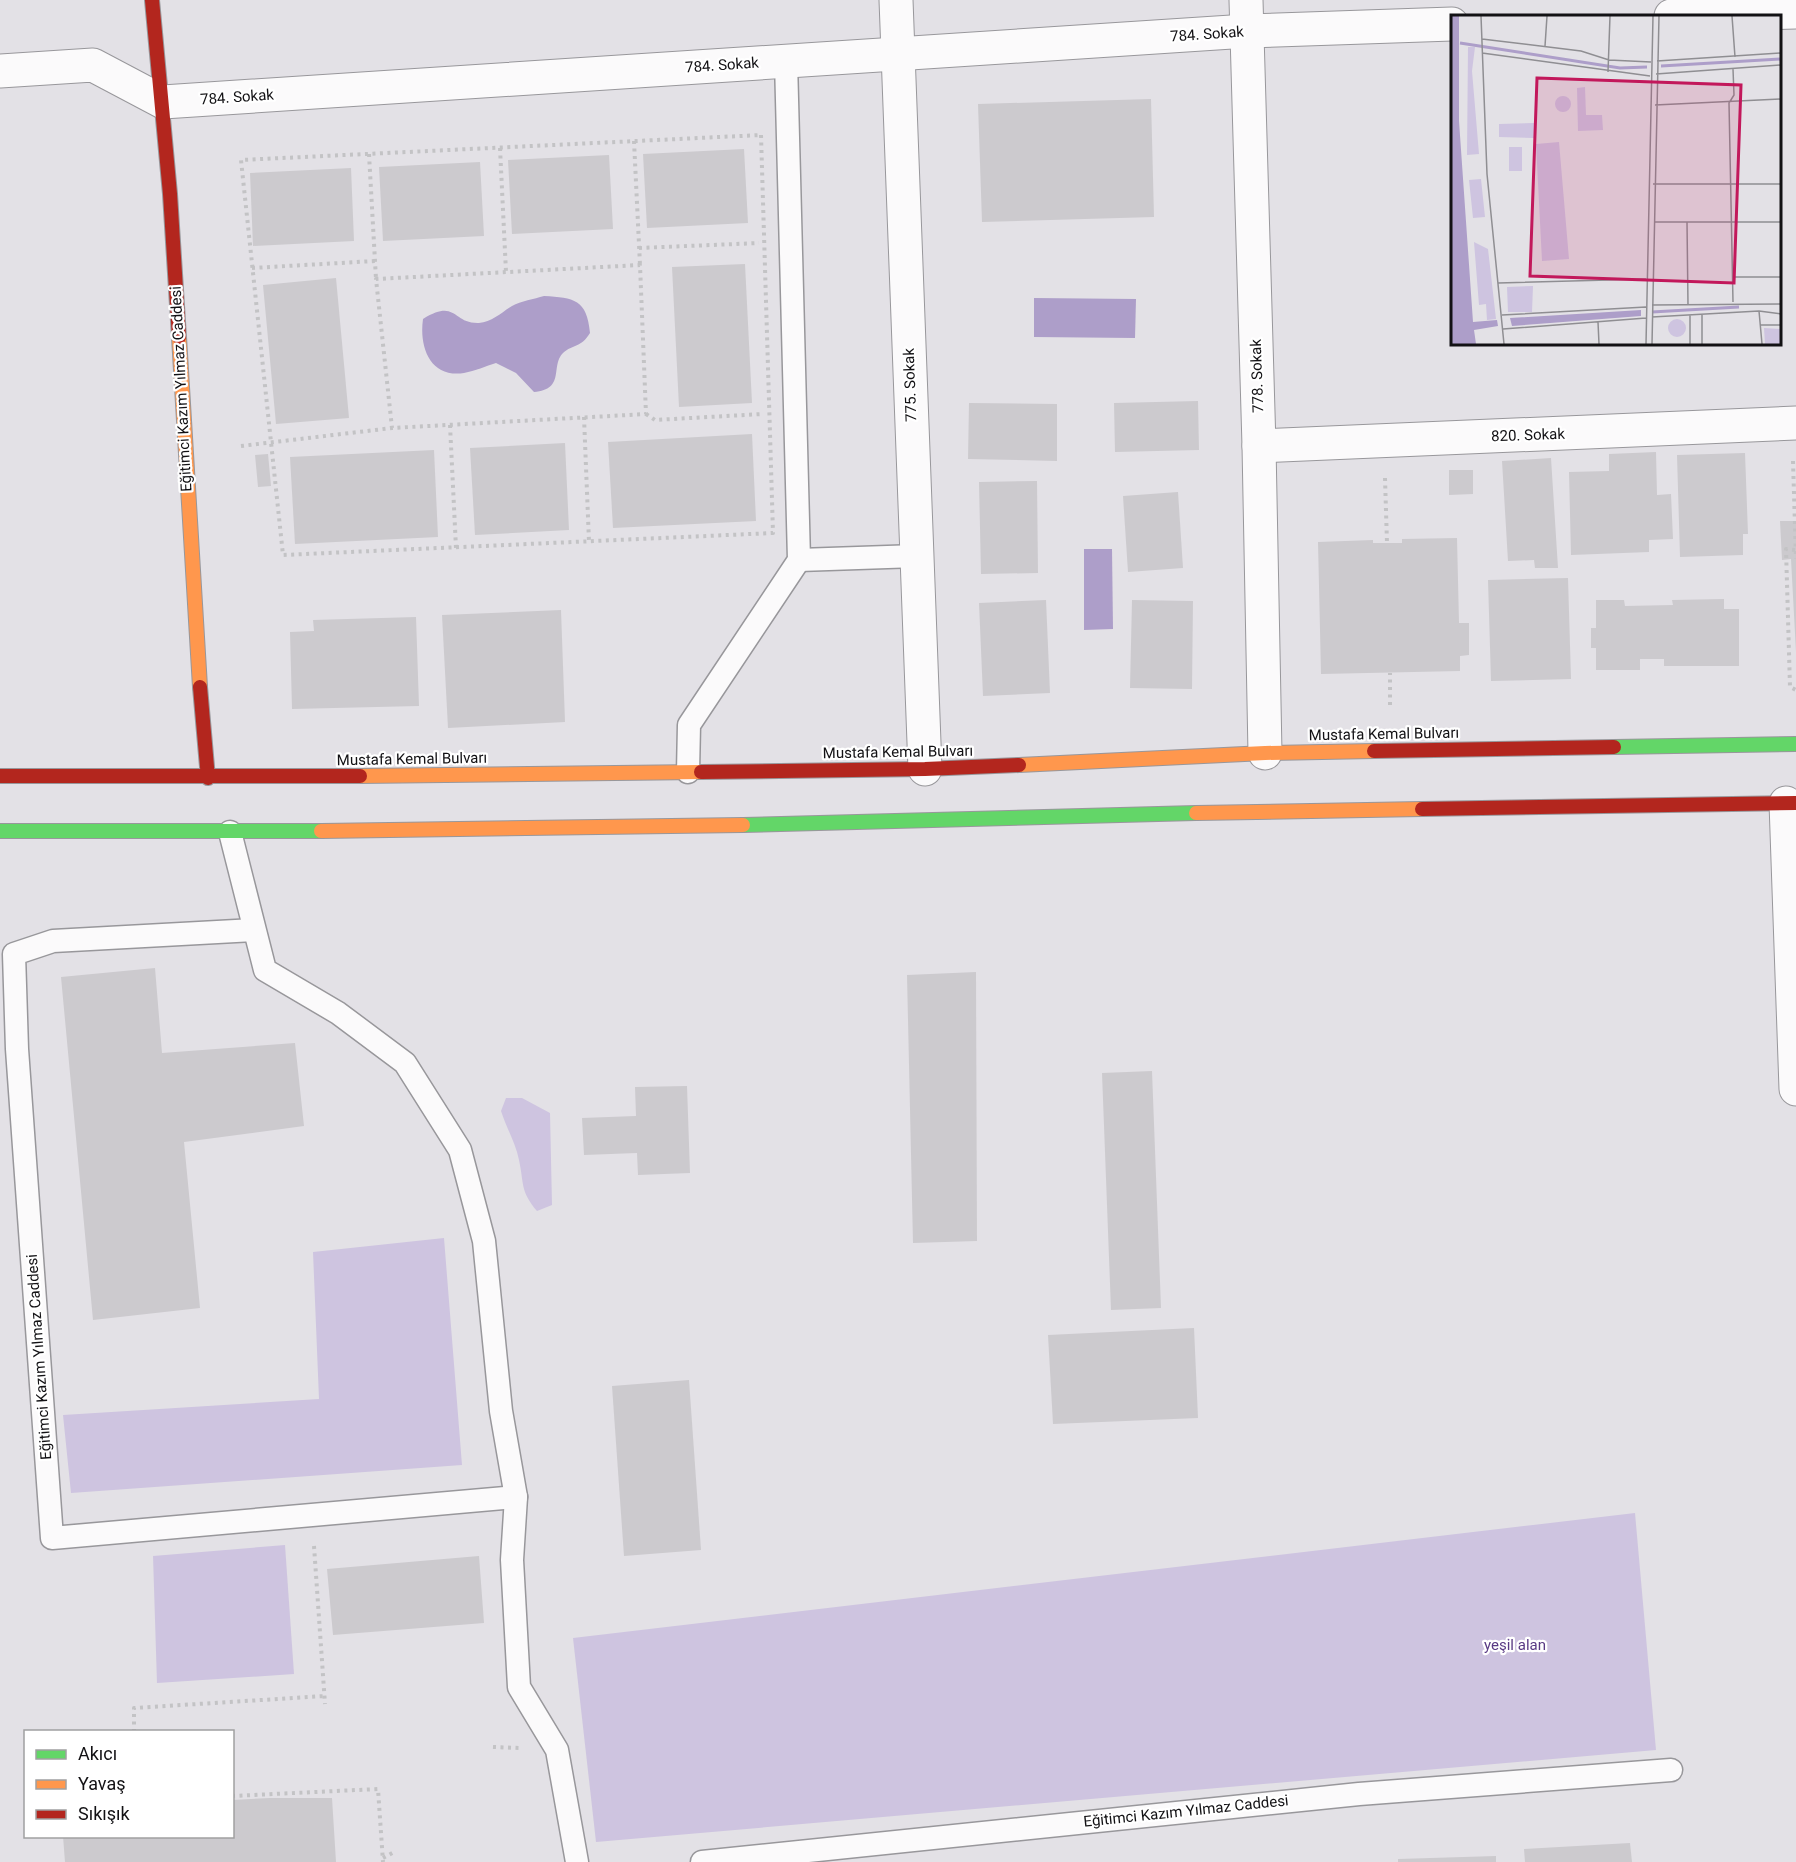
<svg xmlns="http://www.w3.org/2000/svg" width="1796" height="1862" viewBox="0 0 1796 1862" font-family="Roboto,sans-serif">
  <rect width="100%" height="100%" fill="#e3e1e6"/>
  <!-- green -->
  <g fill="#cec4e0">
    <path d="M506,1098H522L550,1113L552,1205L537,1211C520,1191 524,1183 519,1160C516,1144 506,1127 501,1111Z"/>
    <polygon points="444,1238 462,1465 71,1493 63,1415 319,1399 313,1252"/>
    <polygon points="1635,1513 1656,1750 596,1842 573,1638"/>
    <polygon points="285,1545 294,1674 157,1683 153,1556"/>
  </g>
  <!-- water -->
  <g fill="#ad9ec9">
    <path d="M544,296C574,298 587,299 590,333C581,348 573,344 563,353C550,366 566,389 534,392L516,373L496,363C486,366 475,371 464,373C430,378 419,347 423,319C457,298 452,324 479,323C492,322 502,312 512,306C521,301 534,299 544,296Z"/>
    <polygon points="1034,298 1136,299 1135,338 1034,337"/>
    <polygon points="1084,549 1112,549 1113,629 1084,630"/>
  </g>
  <!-- building -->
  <g fill="#cccace">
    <polygon points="1151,99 1154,217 982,222 978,104"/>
    <polygon points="744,149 748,223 647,228 643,154"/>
    <polygon points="609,155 613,229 512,234 508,160"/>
    <polygon points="480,162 484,236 383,241 379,167"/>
    <polygon points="351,168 354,241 253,246 250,173"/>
    <polygon points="745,264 752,403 679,407 672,267"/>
    <polygon points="336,278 349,418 276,424 263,285"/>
    <polygon points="1198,401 1199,450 1115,452 1114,403"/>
    <polygon points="969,403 1057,404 1057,461 968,459"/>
    <polygon points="752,434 756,521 613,528 608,442"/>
    <polygon points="565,443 569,530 475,535 470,448"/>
    <polygon points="434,450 438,537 295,544 290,457"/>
    <polygon points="1656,452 1657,495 1671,494 1673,539 1649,540 1649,552 1571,555 1569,472 1609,471 1609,454"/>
    <polygon points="1745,453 1748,534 1743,534 1743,555 1680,557 1677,455"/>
    <polygon points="268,454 271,486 258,487 255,455"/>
    <polygon points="1551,458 1558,568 1535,568 1534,560 1508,561 1502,461"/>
    <polygon points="1449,470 1473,470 1473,494 1449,495"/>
    <polygon points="1037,481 1038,573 981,574 979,482"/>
    <polygon points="1178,492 1183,568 1128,572 1123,496"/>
    <polygon points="1780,521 1796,521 1796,652 1791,559 1782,560"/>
    <polygon points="1457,538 1459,623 1469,623 1469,655 1460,656 1460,671 1321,674 1318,542 1373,540 1373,543 1402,543 1402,539"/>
    <polygon points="1568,578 1571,679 1491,681 1488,580"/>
    <polygon points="1724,599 1724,609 1739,609 1739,666 1664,666 1664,659 1640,659 1640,670 1596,670 1596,648 1591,648 1591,628 1596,628 1596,600 1624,600 1625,606 1673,605 1672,600"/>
    <polygon points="1046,600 1050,693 983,696 979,603"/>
    <polygon points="1132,600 1193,601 1192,689 1130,688"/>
    <polygon points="561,610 565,722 448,728 442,615"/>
    <polygon points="416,617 419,706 292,709 290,632 314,631 313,620"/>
    <polygon points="155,968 162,1053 295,1043 304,1126 184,1142 200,1308 93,1320 61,977"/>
    <polygon points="976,972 977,1241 913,1243 907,975"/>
    <polygon points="1152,1071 1161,1308 1111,1310 1102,1073"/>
    <polygon points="687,1086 690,1173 638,1175 637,1153 584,1155 582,1118 636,1116 635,1087"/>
    <polygon points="1194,1328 1198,1418 1053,1424 1048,1335"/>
    <polygon points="689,1380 701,1550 624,1556 612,1386"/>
    <polygon points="479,1556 484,1623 333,1635 327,1569"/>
    <polygon points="270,1798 332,1798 336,1862 65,1862 63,1836 232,1836 232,1800"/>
    <polygon points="1630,1843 1632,1862 1525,1862 1524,1849"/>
    <polygon points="1496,1856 1496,1862 1398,1862 1398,1859"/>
  </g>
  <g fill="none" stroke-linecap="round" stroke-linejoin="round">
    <defs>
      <g id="lane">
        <polyline points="799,560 917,556"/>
        <polyline points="688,772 689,725 799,560 786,61"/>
        <polyline points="230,832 265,970 338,1013 405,1063 460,1150 484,1241 501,1411 516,1497 512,1560 519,1687 557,1750 577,1862"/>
        <polyline points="254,930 53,941 14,954 17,1049 52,1538 516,1497"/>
        <polyline points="702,1862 1359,1794 1671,1770"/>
      </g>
      <g id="street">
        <polyline points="896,0 925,769"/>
        <polyline points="1246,0 1259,446 1265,753"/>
        <polyline points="1671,16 1796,12"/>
        <polyline points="0,71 93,65 163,102 1247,31 1452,24"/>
        <polyline points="1259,446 1796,423"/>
        <polyline points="1786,803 1796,1089"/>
      </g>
      <g id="fast">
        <polyline points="1614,747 1796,744"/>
        <polyline points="743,825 1196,813"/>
        <polyline points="0,831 321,831"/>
      </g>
      <g id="slow">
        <polyline points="179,337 200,687"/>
        <polyline points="1019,765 1265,753 1374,751"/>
        <polyline points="360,776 701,772"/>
        <polyline points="1196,813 1422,809"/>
        <polyline points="321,831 743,825"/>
      </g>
      <g id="jam">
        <polyline points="152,0 170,194 179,337"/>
        <polyline points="200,687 208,778"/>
        <polyline points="1374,751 1614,747"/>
        <polyline points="701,772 925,769 1019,765"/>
        <polyline points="0,776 360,776"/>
        <polyline points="1422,809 1796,803"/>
      </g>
    </defs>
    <!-- lane casing -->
    <use href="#lane" stroke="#98979b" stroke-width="25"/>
    <!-- street casing -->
    <use href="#street" stroke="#98979b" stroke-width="35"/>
    <!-- fast casing -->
    <use href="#fast" stroke="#98979b" stroke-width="16"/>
    <!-- slow casing -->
    <use href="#slow" stroke="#98979b" stroke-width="16"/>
    <!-- jam casing -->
    <use href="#jam" stroke="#98979b" stroke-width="16"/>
    <!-- path -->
    <g stroke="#c3c3c5" stroke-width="4" stroke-dasharray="3 4.5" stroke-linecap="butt">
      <polygon points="761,135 773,533 283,555 241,160"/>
      <polyline points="634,141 640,265"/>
      <polyline points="500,148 506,272"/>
      <polyline points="369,154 376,279"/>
      <polyline points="639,248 759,243"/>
      <polyline points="252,268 375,261"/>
      <polyline points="646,414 655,420 763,414"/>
      <polyline points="584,417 589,542"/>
      <polyline points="450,425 456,548"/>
      <polyline points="241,446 392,428 646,414 640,265 376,279 392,428"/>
      <polyline points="1793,461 1796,559"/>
      <polyline points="1385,478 1387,543"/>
      <polyline points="1795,550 1786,549 1790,687 1796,690"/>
      <polyline points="1390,705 1390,673"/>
      <polyline points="314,1546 325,1704"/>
      <polyline points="134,1732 134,1708 325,1696"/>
      <polyline points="493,1747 519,1748"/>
      <polyline points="232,1796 378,1789 383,1862"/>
      <polyline points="383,1858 396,1851"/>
    </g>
    <!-- lane -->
    <use href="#lane" stroke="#fbfafb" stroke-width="22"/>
    <!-- street -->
    <use href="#street" stroke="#fbfafb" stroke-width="33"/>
    <!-- fast -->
    <use href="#fast" stroke="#63d668" stroke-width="14"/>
    <!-- slow -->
    <use href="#slow" stroke="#ff974d" stroke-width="14"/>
    <!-- jam -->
    <use href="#jam" stroke="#b3261e" stroke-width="14"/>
  </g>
  <g text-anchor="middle" stroke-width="4.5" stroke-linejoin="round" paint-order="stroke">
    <!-- street labels -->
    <g font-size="15" fill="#121114" stroke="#fff">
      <text transform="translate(1207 34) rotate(-4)" y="5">784. Sokak</text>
      <text transform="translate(722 65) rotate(-4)" y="5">784. Sokak</text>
      <text transform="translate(237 97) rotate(-4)" y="5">784. Sokak</text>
      <text transform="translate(1257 376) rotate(-92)" y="5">778. Sokak</text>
      <text transform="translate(910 385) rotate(-92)" y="5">775. Sokak</text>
      <text transform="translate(181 389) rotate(-93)" y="5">Eğitimci Kazım Yılmaz Caddesi</text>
      <text transform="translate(1528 435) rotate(-2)" y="5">820. Sokak</text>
      <text transform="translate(1384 734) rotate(-1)" y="5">Mustafa Kemal Bulvarı</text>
      <text transform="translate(898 752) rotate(-1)" y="5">Mustafa Kemal Bulvarı</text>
      <text transform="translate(412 759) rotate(-1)" y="5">Mustafa Kemal Bulvarı</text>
      <text transform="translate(39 1357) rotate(-94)" y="5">Eğitimci Kazım Yılmaz Caddesi</text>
      <text transform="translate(1186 1811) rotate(-6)" y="5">Eğitimci Kazım Yılmaz Caddesi</text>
    </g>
    <!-- park labels -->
    <g font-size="15" fill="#593a84" stroke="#fff">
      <text x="1515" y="1650">yeşil alan</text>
    </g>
  </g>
  <!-- overview -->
  <g transform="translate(1451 15)">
    <rect width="330" height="330" fill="#e3e1e6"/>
    <path d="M17,32H24L21,56L28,139L16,140ZM134,72L135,100H151L152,115L127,116L126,73ZM104 89a8 8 0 1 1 16 0a8 8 0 1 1-16 0ZM83,108V123L48,122V109ZM108,127L118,244L91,246L85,129ZM58,132H71V156H58ZM30,164L34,202L22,203L18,165ZM23,227L37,234L45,304L36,305L35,289L28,290ZM82,271L81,297H57L56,272ZM217 313a9 9 0 1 1 18 0a9 9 0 1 1-18 0ZM313,313L330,314V329H314Z" fill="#cec4e0"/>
    <path d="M0,1H8V106L22,307L46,305L47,311L23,315L25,329H0ZM190,295V301L61,311L59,303Z" fill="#ad9ec9"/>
    <path fill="none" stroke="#ad9ec9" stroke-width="3" d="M9,28L169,53L196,52M210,51L330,44M201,297L288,292"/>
    <path fill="none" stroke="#8f8e92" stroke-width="1.5" d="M30,1L36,159L53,329M281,1L284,42M31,24L130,36L158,45L200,47M94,31L96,1M31,38L199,61M206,46L330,38M282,54L283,80L278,88L282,287M157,57L159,1M205,59L330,50M204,90L330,84M202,169H330M203,207H330M236,207L237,290M282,262H330M47,268L195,264M201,290L330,289M308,296L311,329M51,300L195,292M239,300V329M201,302L308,296L330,299M147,307L148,329M310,310H330M52,314L195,303M195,329L202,1M201,329L208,1M251,329V299"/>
    <path fill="#c2185b" fill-opacity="0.15" stroke="#c2185b" stroke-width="3" d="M86,63L290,70L283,268L79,261Z"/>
    <rect width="330" height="330" fill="none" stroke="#121114" stroke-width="3"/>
  </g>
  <!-- legend -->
  <rect x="24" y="1730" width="210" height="108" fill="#ffffff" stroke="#a0a0a1" stroke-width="1.5"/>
  <rect x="36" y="1750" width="30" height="9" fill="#63d668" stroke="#a0a0a1" stroke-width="1.5"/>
  <text x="78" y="1760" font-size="18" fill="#121114">Akıcı</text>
  <rect x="36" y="1780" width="30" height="9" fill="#ff974d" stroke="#a0a0a1" stroke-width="1.5"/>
  <text x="78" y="1790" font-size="18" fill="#121114">Yavaş</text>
  <rect x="36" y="1810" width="30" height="9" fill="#b3261e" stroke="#a0a0a1" stroke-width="1.5"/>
  <text x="78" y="1820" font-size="18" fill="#121114">Sıkışık</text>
</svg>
